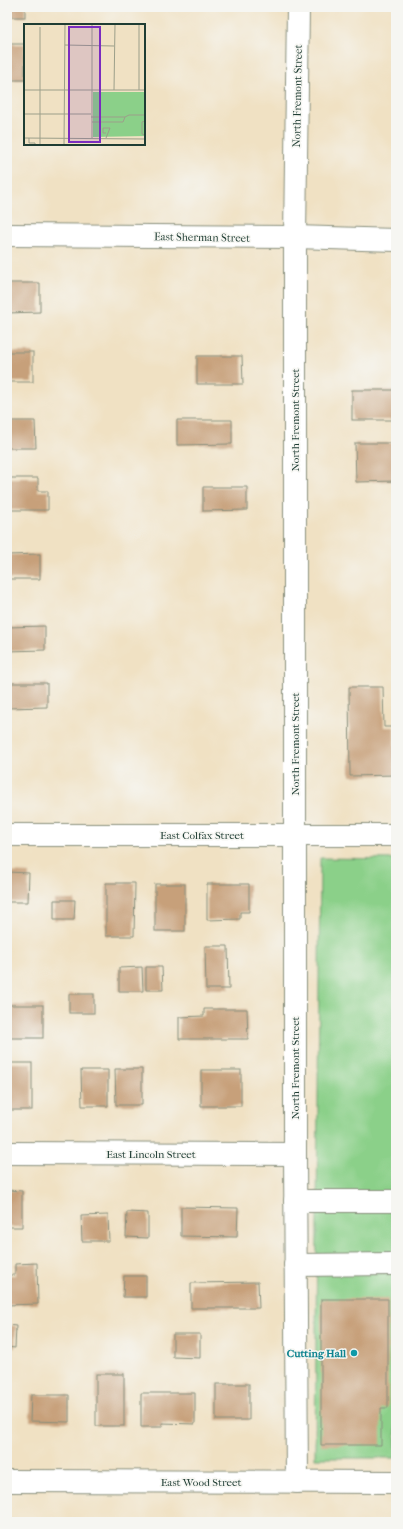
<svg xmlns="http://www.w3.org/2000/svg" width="403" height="1529" viewBox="0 0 403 1529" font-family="'IM FELL French Canon',serif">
  <rect width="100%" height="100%" fill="#f6f6f2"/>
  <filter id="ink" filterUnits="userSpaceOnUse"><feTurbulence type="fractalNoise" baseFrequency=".025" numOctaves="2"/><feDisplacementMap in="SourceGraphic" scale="8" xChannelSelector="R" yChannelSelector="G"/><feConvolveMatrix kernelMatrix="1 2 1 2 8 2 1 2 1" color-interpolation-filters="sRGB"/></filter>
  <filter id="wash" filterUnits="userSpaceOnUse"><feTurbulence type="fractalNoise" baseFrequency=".012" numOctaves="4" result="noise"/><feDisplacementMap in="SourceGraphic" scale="16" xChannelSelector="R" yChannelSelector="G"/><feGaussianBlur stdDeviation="0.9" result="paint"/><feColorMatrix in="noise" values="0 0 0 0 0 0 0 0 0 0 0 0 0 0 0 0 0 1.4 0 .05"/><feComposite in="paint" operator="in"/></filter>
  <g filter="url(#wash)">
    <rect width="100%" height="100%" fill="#f0e1c3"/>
    <!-- green -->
    <polygon fill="#8bd089" stroke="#55865e" points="320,858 396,859 396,1458 315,1458"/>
    <g id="blocks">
      <!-- building -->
      <g fill="#c7a07a">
        <rect x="7" y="7" width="18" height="10"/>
        <rect x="7" y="44" width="18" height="36"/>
        <polygon points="7,283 40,283 40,312 7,313"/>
        <rect x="7" y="352" width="26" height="30"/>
        <polygon points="197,356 242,356 243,384 197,384"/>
        <rect x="352" y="390" width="44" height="30"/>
        <polygon points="177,420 232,420 232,444 177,445"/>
        <polygon points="7,421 35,421 36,448 7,448"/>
        <polygon points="355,443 396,443 396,481 356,482"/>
        <polygon points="9,478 38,478 38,491 48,491 48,510 7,510 7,486 9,486"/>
        <polygon points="203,487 247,487 247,510 203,511"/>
        <polygon points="40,554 40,579 7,579 7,555"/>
        <polygon points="45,626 45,650 7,651 7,627"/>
        <polygon points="7,683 47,683 47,707 7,708"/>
        <polygon points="349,687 383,687 384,727 394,727 395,775 350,776"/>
        <polygon points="7,872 29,873 28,902 7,902"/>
        <polygon points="106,883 135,883 134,936 106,936"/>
        <rect x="155" y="884" width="30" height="47"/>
        <polygon points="207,884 249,884 249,912 240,912 240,919 207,920"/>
        <polygon points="54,900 75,900 74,920 54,920"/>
        <polygon points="205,946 228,946 229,989 206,989"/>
        <polygon points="142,967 143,991 119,991 119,968"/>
        <polygon points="146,967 162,967 163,990 146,990"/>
        <rect x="69" y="994" width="25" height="19"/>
        <rect x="7" y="1005" width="36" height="33"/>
        <polygon points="204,1009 247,1009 248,1039 179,1039 179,1017 204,1016"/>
        <rect x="7" y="1063" width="25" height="47"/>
        <polygon points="115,1069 142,1069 142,1105 116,1105"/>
        <polygon points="81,1070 108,1070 108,1106 82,1106"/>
        <rect x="201" y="1070" width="40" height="36"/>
        <polygon points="7,1190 22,1191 22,1227 7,1227"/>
        <polygon points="181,1207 238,1208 237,1237 181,1236"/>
        <polygon points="127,1212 148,1213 148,1238 126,1237"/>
        <polygon points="108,1215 109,1241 82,1241 81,1216"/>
        <polygon points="37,1263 38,1304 7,1305 7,1275 15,1275 15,1264"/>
        <polygon points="124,1276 146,1276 146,1297 123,1297"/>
        <polygon points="258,1282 259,1308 191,1308 191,1283"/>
        <polygon points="321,1299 388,1299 388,1408 381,1408 381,1445 321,1445"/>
        <polygon points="7,1325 16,1326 15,1348 7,1347"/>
        <polygon points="173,1334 200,1334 200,1358 173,1357"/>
        <rect x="96" y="1374" width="28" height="52"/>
        <rect x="216" y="1384" width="33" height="36"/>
        <polygon points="141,1393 195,1393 195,1424 162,1423 162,1427 141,1427"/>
        <polygon points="31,1395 69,1395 69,1422 30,1421"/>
      </g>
    </g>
  </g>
  <g filter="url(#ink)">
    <use href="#blocks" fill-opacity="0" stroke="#888f7c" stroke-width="1"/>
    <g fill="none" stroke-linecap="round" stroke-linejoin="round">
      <defs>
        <g id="minor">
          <polyline points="7,235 295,237 396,240"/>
          <polyline points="7,835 396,835"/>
          <polyline points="7,1153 295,1154"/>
          <polyline points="295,1201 396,1201"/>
          <polyline points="295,1265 396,1264"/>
          <polyline points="7,1481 396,1482"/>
          <polyline points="297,1482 295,1154 295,237 298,7"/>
        </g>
      </defs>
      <!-- minor casing -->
      <use href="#minor" stroke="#888f7c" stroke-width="24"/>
      <!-- minor -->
      <use href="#minor" stroke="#fff" stroke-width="22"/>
    </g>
  </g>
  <!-- markers -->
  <circle fill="#0f9aa8" stroke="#f6f6f2" stroke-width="1.5" cx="354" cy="1353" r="4"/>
  <g text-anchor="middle" stroke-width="3" stroke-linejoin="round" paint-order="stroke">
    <!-- street labels -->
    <g font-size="11" fill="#1f3d34" stroke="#f6f6f2">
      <text transform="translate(297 96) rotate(-89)" y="4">North Fremont Street</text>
      <text transform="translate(202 237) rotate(1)" y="4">East Sherman Street</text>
      <text transform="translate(295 420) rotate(-90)" y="4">North Fremont Street</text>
      <text transform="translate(295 744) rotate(-90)" y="4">North Fremont Street</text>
      <text x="202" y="839">East Colfax Street</text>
      <text transform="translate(295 1068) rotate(-90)" y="4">North Fremont Street</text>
      <text x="151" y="1158">East Lincoln Street</text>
      <text x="201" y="1486">East Wood Street</text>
    </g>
    <!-- culture labels -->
    <g font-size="11" font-weight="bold" fill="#0d838f" stroke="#f6f6f2" text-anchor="end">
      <text x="346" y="1357">Cutting Hall</text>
    </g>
  </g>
  <!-- overview -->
  <g transform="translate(24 24)">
    <rect width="121" height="121" fill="#f0e1c3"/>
    <path d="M69,68H121V112L69,113Z" fill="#8bd089"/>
    <path fill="none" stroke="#9c9f8a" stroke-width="1" d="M115,0V66M16,3V121M41,21L90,22M0,66H121M90,66L91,0M0,90H67M67,93H101L99,98H68M101,93L105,91H121M121,97L118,98V110L121,111M82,109H79V104H86L82,114M0,114L121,115M5,114V119H11V121M68,114V0M40,121L41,0"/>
    <path fill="#7b2cbf" fill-opacity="0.15" stroke="#7b2cbf" stroke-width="2" d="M45,3H76V118H45Z"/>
    <rect width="121" height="121" fill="none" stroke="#1f3d34" stroke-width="2"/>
  </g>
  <!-- margin -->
  <rect width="403" height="1529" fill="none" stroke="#f6f6f2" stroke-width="24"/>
</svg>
